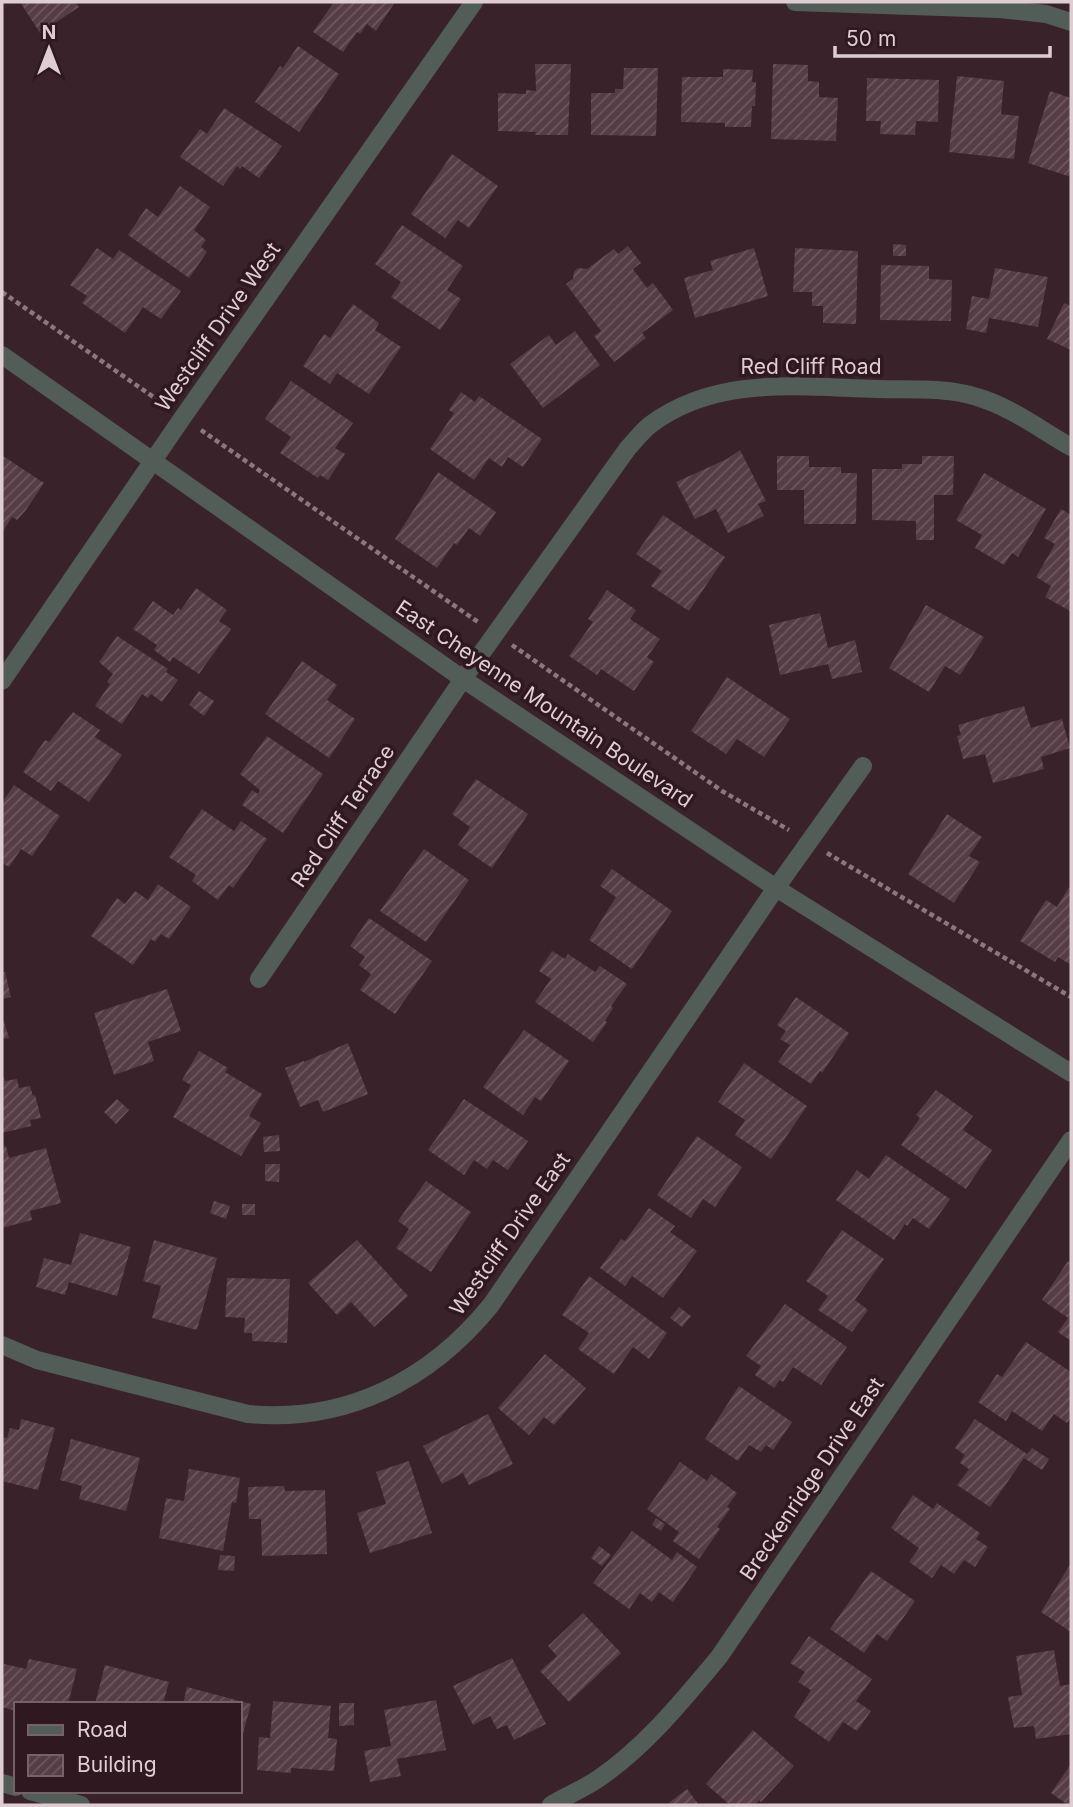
<svg xmlns="http://www.w3.org/2000/svg" width="1073" height="1807" viewBox="0 0 1073 1807" font-family="Inter,sans-serif">
  <defs>
    <pattern id="building-hatch" width="6" height="6" patternUnits="userSpaceOnUse" patternTransform="scale(1.75)"><rect width="6" height="6" fill="#563c44"/><path d="M-1 1l2-2M0 6l6-6M5 7l2-2" fill="none" stroke="#6e575e"/></pattern>
  </defs>
  <rect width="100%" height="100%" fill="#3a222a"/>
  <!-- building -->
  <g fill="url(#building-hatch)">
    <polygon points="20,2 75,2 79,7 40,33"/>
    <polygon points="334,2 395,2 376,31 367,24 360,34 357,32 343,52 313,32"/>
    <polygon points="298,46 339,74 299,132 255,102 280,66 283,68"/>
    <polygon points="535,64 571,64 568,135 535,135 536,132 498,131 498,93 526,94 526,90 536,91"/>
    <polygon points="773,64 808,65 808,81 819,82 819,97 838,98 836,141 771,139"/>
    <polygon points="624,68 658,68 656,136 591,135 591,93 615,93 615,89 623,89"/>
    <polygon points="723,69 753,70 752,82 756,82 755,106 752,106 751,127 725,127 725,123 681,122 682,77 723,77"/>
    <polygon points="957,76 1004,81 1001,114 1019,116 1014,159 949,152"/>
    <polygon points="867,78 939,80 938,122 916,121 915,135 880,134 881,121 866,121"/>
    <polygon points="1050,91 1071,98 1071,177 1028,163"/>
    <polygon points="224,108 282,146 259,178 242,166 240,169 237,166 223,186 180,157 200,129 207,134"/>
    <polygon points="452,154 498,186 469,228 458,220 445,238 411,214"/>
    <polygon points="180,186 210,207 194,230 206,240 201,247 207,252 189,278 128,235 146,208 158,217"/>
    <polygon points="402,225 463,266 447,290 461,299 440,330 391,297 401,282 375,264"/>
    <polygon points="893,244 906,245 906,256 893,256"/>
    <polygon points="628,246 641,263 633,269 647,288 653,283 673,310 642,333 646,338 614,362 594,336 601,331 566,284 573,279 574,272 578,268 587,269 614,249 618,254"/>
    <polygon points="97,248 113,259 119,250 181,291 161,319 143,307 125,333 82,303 87,296 70,285"/>
    <polygon points="754,248 768,296 695,318 684,278 713,270 710,261"/>
    <polygon points="795,248 858,251 856,324 823,323 823,306 812,306 812,292 793,292"/>
    <polygon points="881,265 929,266 929,279 952,280 951,321 880,320"/>
    <polygon points="995,268 1048,277 1038,327 989,318 986,333 966,329 972,296 989,299"/>
    <polygon points="1064,303 1071,306 1071,350 1047,339"/>
    <polygon points="353,304 379,323 375,330 401,347 369,394 337,373 330,384 303,366 324,334 330,338"/>
    <polygon points="575,331 600,365 543,408 510,364 549,335 556,345"/>
    <polygon points="291,381 353,423 335,448 345,454 328,480 320,475 318,478 280,453 291,437 265,419"/>
    <polygon points="461,392 475,402 479,396 542,439 523,467 508,457 502,467 489,458 474,480 430,449 454,413 449,410"/>
    <polygon points="740,450 766,501 758,504 764,516 728,533 716,509 695,519 676,482 727,459"/>
    <polygon points="3,456 44,483 26,510 17,520 12,517 2,533"/>
    <polygon points="777,456 809,456 809,467 841,467 841,473 857,473 856,524 804,524 804,490 777,490"/>
    <polygon points="922,456 954,456 953,495 934,495 934,540 916,540 916,521 872,520 872,469 902,469 902,464 922,464"/>
    <polygon points="438,472 496,512 480,536 469,528 457,545 454,543 437,568 395,539"/>
    <polygon points="984,473 1046,509 1018,557 1012,553 1004,565 975,548 982,535 956,520"/>
    <polygon points="1061,509 1071,515 1070,611 1045,597 1051,586 1036,577 1055,544 1044,538"/>
    <polygon points="663,515 725,557 689,611 651,586 662,571 636,554"/>
    <polygon points="196,588 227,610 219,621 231,629 199,674 173,657 170,662 154,650 157,645 133,629 153,601 173,615 178,608 181,610"/>
    <polygon points="607,590 636,610 630,619 660,639 647,657 654,662 634,691 601,669 597,675 569,656 593,622 588,619"/>
    <polygon points="926,605 984,637 960,675 945,666 929,692 889,668"/>
    <polygon points="820,613 828,648 855,640 862,672 832,679 828,664 780,675 769,625"/>
    <polygon points="117,636 168,669 166,672 178,680 162,702 151,694 148,698 142,694 122,724 95,706 110,684 107,682 113,674 99,662"/>
    <polygon points="302,661 337,685 327,700 355,719 329,758 265,714"/>
    <polygon points="727,677 790,719 764,757 737,739 726,754 691,731"/>
    <polygon points="199,691 214,701 204,716 189,705"/>
    <polygon points="1024,706 1031,728 1062,719 1070,748 1041,757 1044,769 993,783 985,754 963,759 957,736 961,735 958,725"/>
    <polygon points="73,712 100,730 95,737 122,755 89,802 58,781 51,791 23,772 45,740 49,742"/>
    <polygon points="267,736 323,774 283,833 242,805 252,790 258,794 260,790 240,774"/>
    <polygon points="476,779 528,814 492,868 458,845 470,827 452,814"/>
    <polygon points="14,785 60,816 32,856 21,849 9,867 2,863 2,803"/>
    <polygon points="202,809 234,831 241,821 267,839 233,888 229,885 218,900 192,881 196,875 169,857"/>
    <polygon points="947,814 982,837 969,856 980,862 954,903 908,874"/>
    <polygon points="424,849 469,880 426,942 380,911"/>
    <polygon points="612,869 672,911 632,969 589,940 616,897 600,886"/>
    <polygon points="158,884 191,907 169,939 161,934 155,942 151,939 133,965 91,936 117,898 125,904 135,891 148,900"/>
    <polygon points="1069,887 1071,888 1071,965 1058,957 1055,962 1020,941 1046,900 1057,907"/>
    <polygon points="369,918 432,961 395,1014 360,990 371,974 359,965 365,957 350,946"/>
    <polygon points="552,951 565,959 568,954 595,972 600,966 627,984 611,1006 613,1008 605,1021 607,1022 593,1042 535,1002 551,979 539,971"/>
    <polygon points="5,972 11,997 2,999 2,973"/>
    <polygon points="167,989 181,1031 148,1042 154,1061 114,1075 94,1013"/>
    <polygon points="796,997 849,1033 822,1073 820,1071 811,1084 778,1062 790,1045 780,1039 786,1031 777,1025"/>
    <polygon points="2,1015 9,1038 2,1039"/>
    <polygon points="524,1030 569,1061 541,1101 535,1097 523,1115 483,1087"/>
    <polygon points="348,1043 368,1094 323,1112 318,1100 300,1107 285,1068 304,1061 304,1062"/>
    <polygon points="199,1051 228,1068 225,1072 262,1094 249,1116 261,1123 241,1156 173,1117 191,1085 182,1080"/>
    <polygon points="744,1063 807,1106 771,1159 735,1135 745,1120 718,1102"/>
    <polygon points="2,1073 5,1081 17,1079 19,1088 30,1086 33,1096 35,1095 41,1118 30,1120 31,1126 2,1133"/>
    <polygon points="936,1090 973,1116 963,1130 992,1150 966,1189 901,1145 920,1118 916,1115"/>
    <polygon points="117,1099 129,1110 116,1124 104,1112"/>
    <polygon points="464,1099 528,1141 508,1170 493,1160 487,1169 474,1160 464,1175 428,1150"/>
    <polygon points="279,1135 280,1151 264,1152 263,1137"/>
    <polygon points="697,1136 742,1167 715,1207 703,1199 691,1218 657,1195"/>
    <polygon points="6,1146 9,1158 46,1148 61,1203 30,1211 32,1220 2,1228 2,1147"/>
    <polygon points="886,1155 950,1199 929,1229 913,1218 907,1226 905,1224 894,1240 836,1200 857,1170 869,1179"/>
    <polygon points="265,1164 280,1164 279,1182 265,1181"/>
    <polygon points="426,1181 471,1212 431,1272 396,1248 409,1229 398,1221"/>
    <polygon points="214,1201 230,1206 226,1219 210,1213"/>
    <rect x="242" y="1204" width="13" height="11"/>
    <polygon points="649,1208 675,1226 670,1232 697,1251 663,1298 632,1276 625,1286 600,1268 621,1239 625,1241"/>
    <polygon points="842,1230 884,1259 855,1300 868,1310 852,1332 818,1310 828,1296 806,1281"/>
    <polygon points="80,1233 131,1247 117,1296 69,1282 65,1295 36,1287 44,1258 71,1265"/>
    <polygon points="154,1240 217,1258 197,1330 152,1318 161,1286 143,1281"/>
    <polygon points="357,1240 408,1296 374,1327 351,1302 337,1315 308,1283"/>
    <polygon points="1068,1261 1071,1264 1071,1341 1058,1332 1068,1318 1042,1300"/>
    <polygon points="589,1276 667,1333 649,1359 633,1347 614,1374 578,1349 589,1333 562,1315"/>
    <polygon points="227,1278 290,1279 287,1343 252,1341 252,1333 244,1333 245,1318 225,1317"/>
    <polygon points="785,1304 847,1347 821,1385 793,1367 783,1382 780,1380 774,1388 755,1375 761,1366 746,1356"/>
    <polygon points="679,1307 691,1316 682,1327 670,1318"/>
    <polygon points="1026,1342 1071,1372 1071,1417 1067,1423 1054,1414 1042,1431 1012,1411 1006,1421 978,1402 997,1374 1002,1377"/>
    <polygon points="545,1354 586,1388 554,1425 544,1417 529,1435 498,1408"/>
    <polygon points="739,1386 792,1422 773,1450 766,1445 761,1452 749,1445 738,1461 705,1439"/>
    <polygon points="488,1414 513,1464 469,1485 463,1473 442,1484 423,1446"/>
    <polygon points="21,1419 55,1428 38,1490 2,1481 2,1437 7,1438 10,1428 19,1430"/>
    <polygon points="975,1419 1027,1454 1032,1448 1049,1459 1042,1470 1024,1458 990,1507 957,1485 969,1469 960,1463 965,1455 955,1448"/>
    <polygon points="71,1439 140,1458 126,1511 79,1499 82,1486 60,1480"/>
    <polygon points="409,1461 432,1533 370,1553 357,1513 386,1504 376,1472"/>
    <polygon points="680,1462 707,1481 711,1474 737,1493 727,1507 730,1509 717,1527 720,1529 699,1559 673,1541 679,1532 647,1509"/>
    <polygon points="189,1469 240,1478 236,1503 232,1502 223,1551 159,1538 166,1498 184,1501"/>
    <polygon points="284,1486 285,1491 325,1490 327,1554 262,1556 261,1519 249,1519 248,1487"/>
    <polygon points="913,1495 933,1509 937,1503 980,1533 976,1539 988,1547 975,1567 964,1560 954,1574 941,1565 932,1578 909,1562 919,1548 891,1528"/>
    <polygon points="656,1518 665,1524 661,1531 652,1525"/>
    <polygon points="632,1531 672,1560 677,1552 697,1567 673,1602 659,1592 652,1602 640,1593 629,1609 593,1583"/>
    <polygon points="599,1546 611,1555 602,1566 591,1558"/>
    <polygon points="220,1555 235,1556 234,1571 218,1570"/>
    <polygon points="1071,1563 1071,1632 1041,1612"/>
    <polygon points="871,1571 915,1601 887,1641 877,1634 864,1653 830,1629"/>
    <polygon points="583,1613 621,1653 569,1702 540,1671 557,1656 548,1646"/>
    <polygon points="809,1636 872,1679 856,1701 871,1711 857,1731 843,1722 829,1742 794,1717 811,1690 798,1682 805,1672 790,1663"/>
    <polygon points="1054,1650 1060,1686 1071,1684 1071,1734 1036,1739 1034,1726 1014,1728 1008,1697 1022,1695 1016,1656"/>
    <polygon points="512,1658 546,1724 514,1740 507,1725 497,1729 490,1716 473,1725 453,1686"/>
    <polygon points="29,1659 77,1669 68,1704 16,1704 16,1711 2,1707 4,1664 26,1669"/>
    <polygon points="105,1665 169,1682 163,1704 95,1704"/>
    <polygon points="187,1687 251,1704 241,1741 240,1704 183,1704"/>
    <polygon points="436,1700 446,1750 397,1759 401,1776 370,1782 364,1751 391,1746 384,1710"/>
    <polygon points="273,1701 331,1706 328,1738 337,1739 334,1771 291,1768 291,1773 257,1770 259,1737 270,1738"/>
    <polygon points="339,1703 354,1703 354,1725 339,1726"/>
    <polygon points="753,1730 794,1766 761,1802 759,1800 755,1805 730,1805 706,1784"/>
    <polygon points="1071,1764 1071,1805 1068,1805 1051,1793"/>
    <polygon points="687,1789 699,1805 666,1805"/>
  </g>
  <g fill="none" stroke-linecap="round" stroke-linejoin="round">
    <!-- path -->
    <g stroke="#8b777d" stroke-width="4.5" stroke-dasharray="5 3.5" stroke-linecap="butt">
      <polyline points="2,292 165,405"/>
      <polyline points="201,430 478,622"/>
      <polyline points="512,645 722,791 789,830"/>
      <polyline points="827,853 1071,997"/>
    </g>
    <!-- minor -->
    <g stroke="#525d57" stroke-width="18">
      <polyline points="795,2 999,9 1046,14 1071,22"/>
      <polyline points="2,681 183,417 474,2"/>
      <path d="M259,979L463,679L628,448C635,441 642,431 650,425C716,375 799,387 877,389C909,390 946,387 977,397C1011,407 1041,430 1071,447"/>
      <path d="M2,1345L37,1360L248,1414C347,1423 430,1380 491,1305L776,888L863,766"/>
      <polyline points="2,1783 16,1787"/>
      <polyline points="30,1791 81,1805"/>
      <path d="M551,1805C566,1796 583,1789 598,1779C646,1746 682,1701 719,1657L1071,1140"/>
    </g>
    <!-- tertiary -->
    <polyline stroke="#525d57" stroke-width="18" points="2,355 463,679 776,888 1071,1073"/>
  </g>
  <g text-anchor="middle" stroke-width="7" stroke-linejoin="round" paint-order="stroke">
    <!-- street labels -->
    <g font-size="21" fill="#deced3" stroke="#2f1820">
      <text transform="translate(218 327) rotate(-55)" y="7">Westcliff Drive West</text>
      <text x="811" y="374">Red Cliff Road</text>
      <text transform="translate(544 704) rotate(34)" y="7">East Cheyenne Mountain Boulevard</text>
      <text transform="translate(343 816) rotate(-56)" y="7">Red Cliff Terrace</text>
      <text transform="translate(510 1234) rotate(-55)" y="7">Westcliff Drive East</text>
      <text transform="translate(812 1479) rotate(-56)" y="7">Breckenridge Drive East</text>
    </g>
  </g>
  <!-- border -->
  <rect width="1073" height="1807" fill="none" stroke="#deced3" stroke-width="7"/>
  <!-- legend -->
  <rect x="14" y="1702" width="228" height="91" fill="#2f1820" stroke="#756168" stroke-width="2"/>
  <rect x="28" y="1725" width="35" height="10" fill="#525d57" stroke="#756168" stroke-width="2"/>
  <text x="77" y="1737" font-size="21" fill="#deced3">Road</text>
  <rect x="28" y="1755" width="35" height="21" fill="url(#building-hatch)" stroke="#756168" stroke-width="2"/>
  <text x="77" y="1772" font-size="21" fill="#deced3">Building</text>
  <!-- north arrow -->
  <g transform="translate(49 49)" stroke="#2f1820" stroke-width="5" paint-order="stroke">
  <path d="M0-5L12 26L0 18L-12 26Z" fill="#deced3"/>
  <text y="-10" font-size="19" font-weight="bold" text-anchor="middle" fill="#deced3">N</text>
  </g>
  <!-- scale -->
  <path d="M835 46v10h215v-10" fill="none" stroke="#deced3" stroke-width="3.5"/>
  <text x="846" y="46" font-size="21" fill="#deced3" stroke="#2f1820" stroke-width="5" paint-order="stroke">50 m</text>
</svg>
